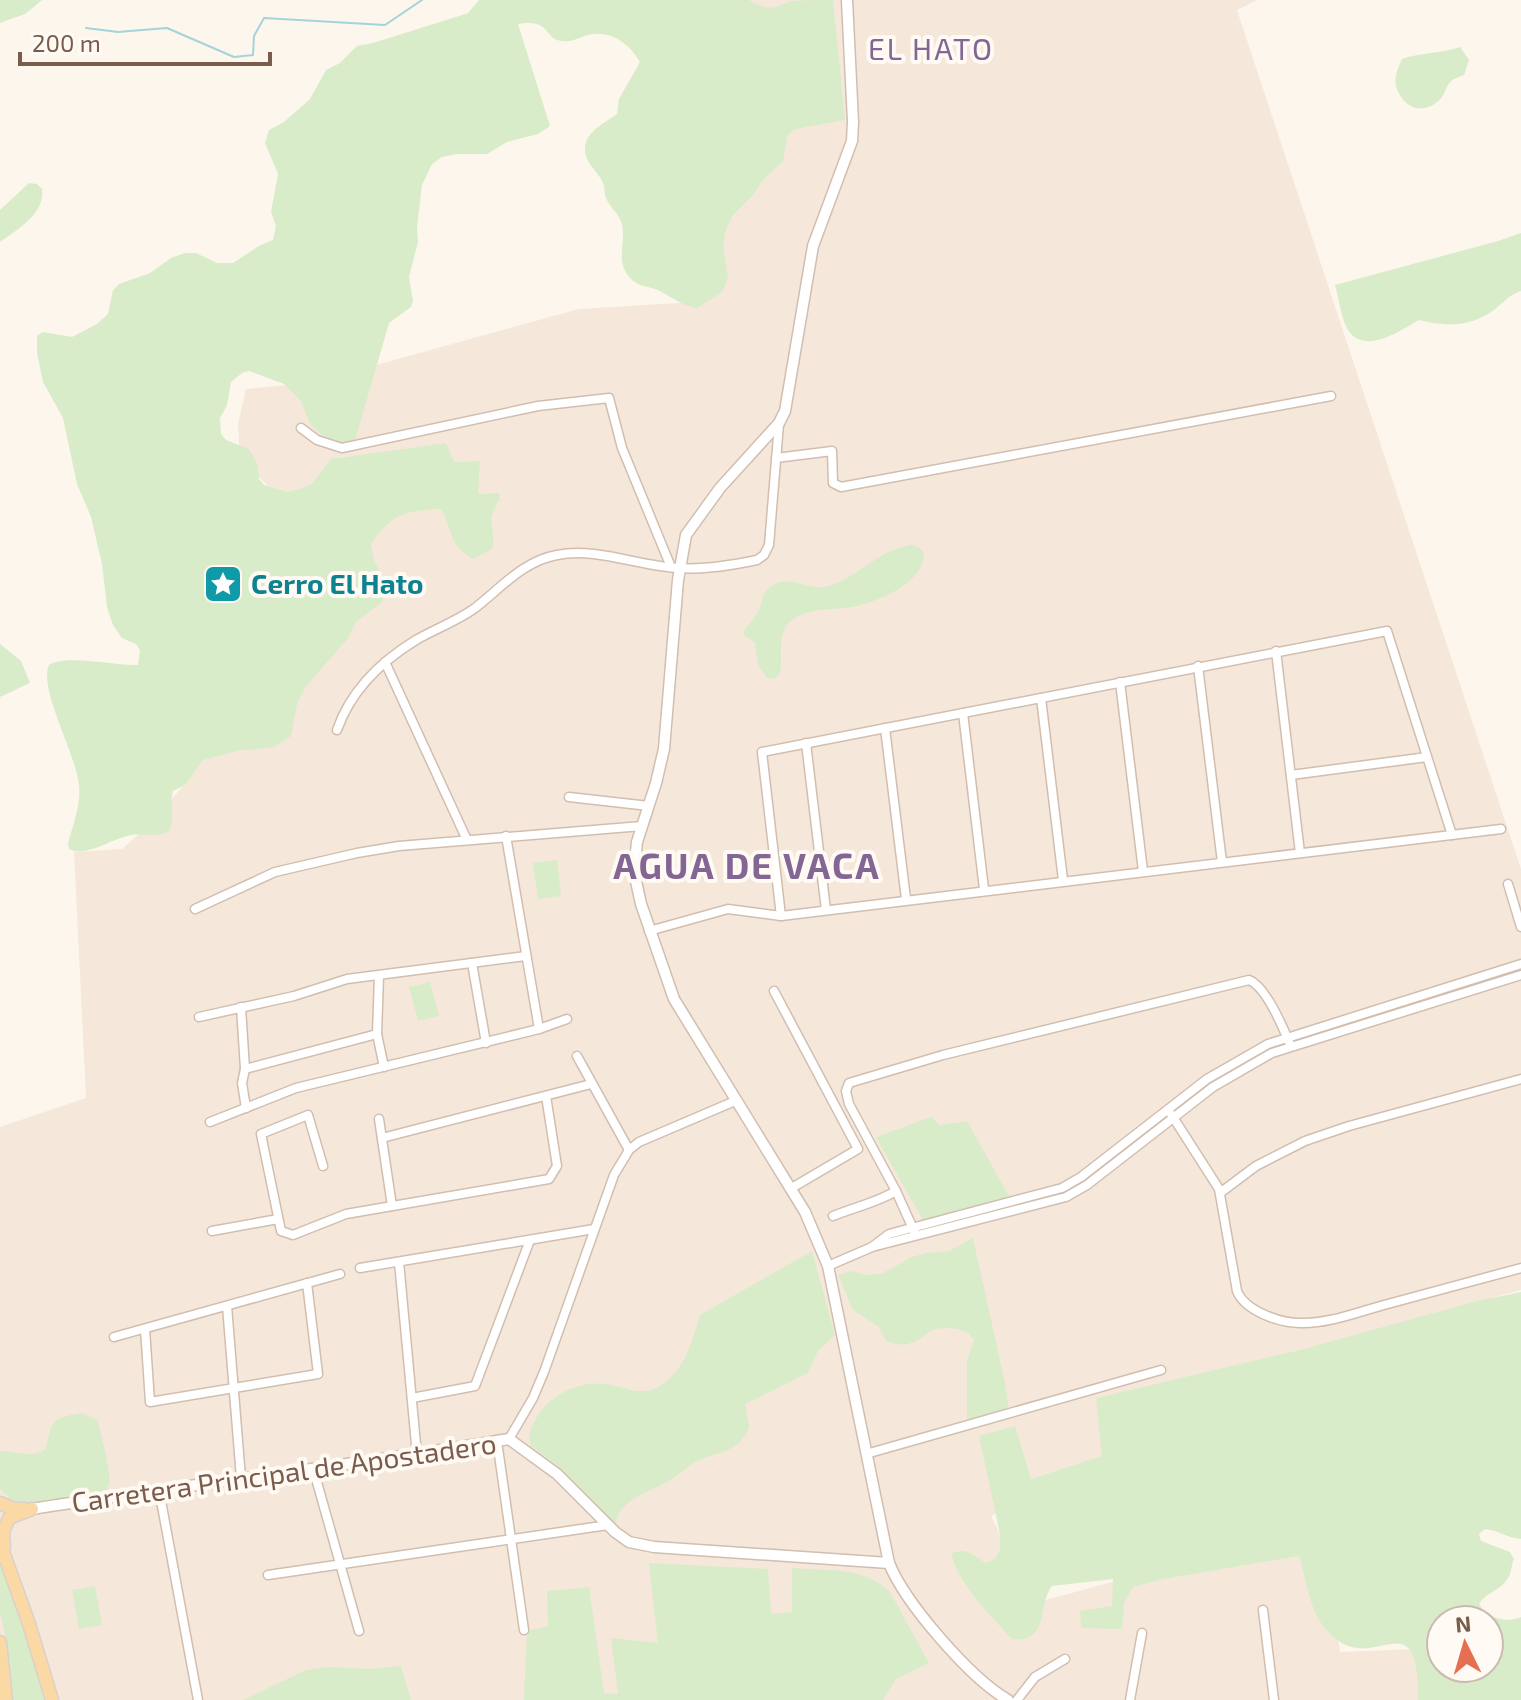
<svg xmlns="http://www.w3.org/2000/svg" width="1521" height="1700" viewBox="0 0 1521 1700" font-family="'Exo 2',sans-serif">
  <rect width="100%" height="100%" fill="#fdf6ec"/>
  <!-- residential -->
  <polygon fill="#f5e8da" points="733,0 1257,0 1237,10 1521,869 1521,1290 1136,1395 1126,1435 1095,1467 991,1516 1035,1603 1119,1580 1325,1550 1340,1652 1416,1649 1441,1668 1489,1668 1521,1700 0,1700 0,1127 86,1098 74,852 122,849 146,828 184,785 275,492 240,460 238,424 246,389 314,382 579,309 694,302"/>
  <!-- green -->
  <g fill="#d8ecc9" fill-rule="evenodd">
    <polygon points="0,0 42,0 25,14 0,23"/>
    <path d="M479,0H749C770,12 771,8 792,1C803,0 821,0 833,0L845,120L795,129L787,136L783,161L762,181L754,194L733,215L726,229L723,246L728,278L722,292L697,308C680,305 672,297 658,290C648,286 638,287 630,278C613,259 629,238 620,219C616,211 609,206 606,198C604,194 605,190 604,186C600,171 584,165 585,148C586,131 605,123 617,114L619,99L640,62C630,45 614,32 593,34C582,35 574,43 562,41C542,38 552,18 518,24L550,126L538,134L507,142L487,154H456L442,157L432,164L422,185L417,227L418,242L409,277L413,301L411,307L389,323L354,444L334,443L327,440L310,424L301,401L284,384L249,371L242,373L231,382L227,405L220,418L221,434L226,440L249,449L257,463L259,479L264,485L287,492L303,488L312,484L331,459L446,443L454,462L480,461L478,494L499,493L500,500C483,521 497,525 492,549L473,559C447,544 453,529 441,509C408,510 389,514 371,545L374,560L388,588L382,602L356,622L348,638L304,689L297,704L291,736L274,747L237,751L203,760L185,785L173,791C169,805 176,819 169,831C156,838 144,833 131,835C110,839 87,858 69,849L68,843C73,825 81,804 79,786C77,755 38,689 49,665C66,654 114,666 138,665L140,650L136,644L122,638L113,625L107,607L102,564L91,517L77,484L63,418L43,382L37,353V336L43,332L72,337L97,324L108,314L113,290L119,284L150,273L171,258L185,253H196L217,263H233L259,246L273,240L276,226L271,212L278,174L265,143L269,130L284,122L310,99L326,70L340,63L357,46L373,43L459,16L468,13Z"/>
    <path d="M1460,47L1469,60L1464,75C1460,77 1456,78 1452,80C1447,84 1446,91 1442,97C1430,112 1410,113 1400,95C1392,83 1396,72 1402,59C1421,52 1441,54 1460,47Z"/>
    <path d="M29,183L37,184L42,189C45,214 18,229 0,242V210Z"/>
    <path d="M1521,233V291C1510,294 1503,303 1494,310C1471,327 1446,327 1419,320C1401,330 1365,356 1348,330C1341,319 1339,298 1335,285L1498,241Z"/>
    <path d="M910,545L917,546L924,552C925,582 882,600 857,606C835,611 802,606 787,625C777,638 783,658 780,673L774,679L767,678L758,665L755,643L743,634C746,625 753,621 757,614C764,603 759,591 775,584C792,575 809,592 828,586C860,577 874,552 910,545Z"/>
    <polygon points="0,644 21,661 30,683 0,697"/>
    <polygon points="557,860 561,896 538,899 533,863"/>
    <polygon points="430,982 439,1016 418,1021 409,987"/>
    <polygon points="931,1117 940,1125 967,1121 1010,1198 923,1220 876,1137"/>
    <path d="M973,1238L1005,1383L1009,1412L967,1420V1361L974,1340C967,1327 947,1326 933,1330C925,1333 920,1341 911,1343C902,1346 895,1344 886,1341L879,1327L853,1310L838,1275L851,1271L866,1275L883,1273L912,1257L926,1253L949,1251Z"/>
    <path d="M812,1251L835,1335L818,1351L808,1373L745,1404L749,1427C740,1452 720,1451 699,1460C689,1465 681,1473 672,1479C652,1492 620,1497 615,1525H610L558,1466L531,1446C527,1434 531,1427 537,1417C551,1393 584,1379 611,1385C628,1388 642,1396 658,1387C685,1372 692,1341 700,1315Z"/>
    <path d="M1521,1292V1539C1508,1538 1497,1530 1485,1529L1479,1534L1481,1541L1510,1552L1514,1559C1511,1565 1512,1572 1508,1578C1502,1590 1486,1592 1479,1604C1488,1619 1506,1623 1521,1617V1700H1418C1419,1598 1377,1672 1336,1639C1309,1618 1308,1585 1299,1556L1163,1579L1133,1587L1124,1603L1122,1629L1081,1628L1080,1611L1112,1606L1113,1579L1052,1586C1037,1606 1050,1643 1012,1639C990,1615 960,1586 951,1554C966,1546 974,1556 986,1563L996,1558L1000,1549V1534L979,1436L1015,1426L1031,1479L1102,1456L1096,1398L1300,1350L1477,1301ZM1489,1620V1668H1441V1620Z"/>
    <path d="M82,1413L97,1420C101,1431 112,1476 109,1485C107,1490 104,1492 101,1496L26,1504L11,1500L0,1489V1451C18,1451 29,1459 46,1449C52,1420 51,1418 82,1413Z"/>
    <polygon points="0,1557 34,1657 45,1700 13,1700 6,1639 0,1612"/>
    <path d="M649,1563L768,1569L771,1614L792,1612V1568C827,1571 864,1566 890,1592L929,1663L896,1679L883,1700H524L527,1631L548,1626L547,1591L589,1587L604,1693L618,1694L611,1638L658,1643Z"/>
    <polygon points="95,1586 102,1625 79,1629 72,1590"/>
    <polygon points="401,1666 411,1700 243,1700 306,1670 327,1667 372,1669"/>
  </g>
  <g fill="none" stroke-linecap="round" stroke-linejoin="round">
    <!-- stream -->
    <polyline stroke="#a5d3da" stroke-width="2" points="86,28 118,32 167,28 234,57 253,55 254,36 264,18 385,25 422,0"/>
    <defs>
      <g id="minor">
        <polyline points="301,428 317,440 342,448 538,406 609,398 622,448 671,567"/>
        <polyline points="776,458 832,451 833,483 841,487 1331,396"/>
        <polyline points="1276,651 1300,853"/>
        <polyline points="385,662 467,840"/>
        <polyline points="1198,666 1222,862"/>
        <polyline points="1120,682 1143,871"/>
        <polyline points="1041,698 1063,880"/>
        <polyline points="963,713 984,889"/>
        <polyline points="885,728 906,899"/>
        <path d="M337,730C351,690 380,662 416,640C435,629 457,621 475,608C501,588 523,561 557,555C596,547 638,566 678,568C702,570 733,565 757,560L764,555L769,545L779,424"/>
        <polyline points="806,743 826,910"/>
        <polyline points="1291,775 1427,757"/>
        <polyline points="569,797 649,806"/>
        <polyline points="506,836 539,1029"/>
        <polyline points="1508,884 1521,927"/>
        <polyline points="195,909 275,872 357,853 399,846 642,826"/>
        <polyline points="781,916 762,752 1387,631 1452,835"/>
        <polyline points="649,931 728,909 781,916 1501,829"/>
        <polyline points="472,963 486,1043"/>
        <polyline points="379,976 377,1034 384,1067"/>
        <polyline points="774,991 858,1149 790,1189"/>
        <polyline points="241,1007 245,1069 242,1083 246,1108"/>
        <polyline points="199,1017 294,996 347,979 526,956"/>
        <polyline points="577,1056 629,1150"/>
        <polyline points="245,1069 377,1034"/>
        <path d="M1171,1114L1219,1189L1237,1291C1245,1311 1280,1323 1300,1323C1328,1324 1358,1312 1384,1305C1430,1293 1475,1280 1521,1268"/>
        <polyline points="379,1119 392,1206"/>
        <polyline points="210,1122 296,1088 539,1029 567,1019"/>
        <polyline points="382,1138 591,1084"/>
        <polyline points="323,1166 308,1115 261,1134 281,1231 293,1235 346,1214 549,1179 557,1166 546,1096"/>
        <polyline points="1220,1193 1256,1166 1305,1141 1349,1126 1521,1079"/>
        <path d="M833,1216C855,1207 876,1203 896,1191"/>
        <polyline points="212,1231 278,1219"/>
        <path d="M915,1233L896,1191L849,1104L846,1091L849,1083L943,1055L1249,980C1265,986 1282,1025 1289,1042"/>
        <polyline points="872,1247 889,1234 1062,1188 1081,1177 1207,1079 1268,1044 1521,964"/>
        <polyline points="399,1262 417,1455"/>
        <polyline points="828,1266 872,1247 1066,1197 1087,1185 1213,1087 1272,1053 1521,975"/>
        <polyline points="360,1268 594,1229"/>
        <polyline points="227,1306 241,1478"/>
        <polyline points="145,1329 150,1402 318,1374 307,1283"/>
        <polyline points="114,1337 340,1274"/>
        <polyline points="412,1398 475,1386 530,1240"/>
        <polyline points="509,1439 533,1398 544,1372 614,1175 629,1150 639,1142 735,1101"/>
        <polyline points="497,1441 524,1630"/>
        <polyline points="866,1454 1161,1370"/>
        <polyline points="313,1468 359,1631"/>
        <polyline points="159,1490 198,1700"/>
        <polyline points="268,1575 608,1525"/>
        <polyline points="1263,1610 1274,1700"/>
        <polyline points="1017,1700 1035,1677 1065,1659"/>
        <polyline points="1130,1700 1142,1633"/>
      </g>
      <g id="tertiary">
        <path d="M847,0L853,122L852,141L813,246L785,411L779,423L720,488L686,535L678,580L664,749L656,783L637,842L634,872L641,904L674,999L805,1212L828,1266L889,1563C905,1603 970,1678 1008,1700"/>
        <path d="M32,1509C191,1484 351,1466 509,1439L557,1474L615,1532L629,1542L654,1547L889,1563"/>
      </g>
      <g id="primary">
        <polyline points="0,1503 14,1509 25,1509"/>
        <polyline points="0,1543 29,1624 52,1700"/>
        <polyline points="4,1548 3,1532 9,1518 32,1509"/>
        <polyline points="0,1642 6,1700"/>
      </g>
    </defs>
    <!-- minor casing -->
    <use href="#minor" stroke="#d1beb0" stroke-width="11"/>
    <!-- tertiary casing -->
    <use href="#tertiary" stroke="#d1beb0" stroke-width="13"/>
    <!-- primary casing -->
    <use href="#primary" stroke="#dad1cd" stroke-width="15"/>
    <!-- minor -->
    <use href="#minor" stroke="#fff" stroke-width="8"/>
    <!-- tertiary -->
    <use href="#tertiary" stroke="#fff" stroke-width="10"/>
    <!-- primary -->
    <use href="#primary" stroke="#fbd9a5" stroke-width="12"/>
  </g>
  <!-- icons -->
  <defs>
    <symbol id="sight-square" viewBox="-11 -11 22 22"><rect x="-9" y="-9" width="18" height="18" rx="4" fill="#0f9aa8" stroke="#fffaf3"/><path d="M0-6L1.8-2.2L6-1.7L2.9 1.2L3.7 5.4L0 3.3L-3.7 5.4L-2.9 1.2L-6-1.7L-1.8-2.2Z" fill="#fff"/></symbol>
  </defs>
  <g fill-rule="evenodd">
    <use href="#sight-square" x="201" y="562" width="44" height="44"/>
  </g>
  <g text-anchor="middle" stroke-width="8" stroke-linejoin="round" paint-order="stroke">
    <!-- culture labels -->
    <g font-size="28" font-weight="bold" fill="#0d838f" stroke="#fffaf3" text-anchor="start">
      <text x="251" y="594">Cerro El Hato</text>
    </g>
    <!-- street labels -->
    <g font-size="28" fill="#7a5c4d" stroke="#fffaf3">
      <text transform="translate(284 1473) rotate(-8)" y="10">Carretera Principal de Apostadero</text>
    </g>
    <!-- neighbourhood labels -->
    <g font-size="30" letter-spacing="2" fill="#846695" stroke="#fffaf3">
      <text x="931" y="60">EL HATO</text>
    </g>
    <!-- district labels -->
    <g font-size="36" font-weight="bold" letter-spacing="2" fill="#846695" stroke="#fffaf3">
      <text x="747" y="879">AGUA DE VACA</text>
    </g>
  </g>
  <!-- north arrow -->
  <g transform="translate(1465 1644) rotate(355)"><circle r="38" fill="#fffaf3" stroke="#cabbb1" stroke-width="2"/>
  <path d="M0-6L14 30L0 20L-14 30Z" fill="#e76f51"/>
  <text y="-12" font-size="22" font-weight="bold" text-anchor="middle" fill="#7a5c4d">N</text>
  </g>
  <!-- scale -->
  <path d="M20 52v12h250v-12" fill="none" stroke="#7a5c4d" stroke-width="4"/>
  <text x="32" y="52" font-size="24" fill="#7a5c4d" stroke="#fffaf3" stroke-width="6" paint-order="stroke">200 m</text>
</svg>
